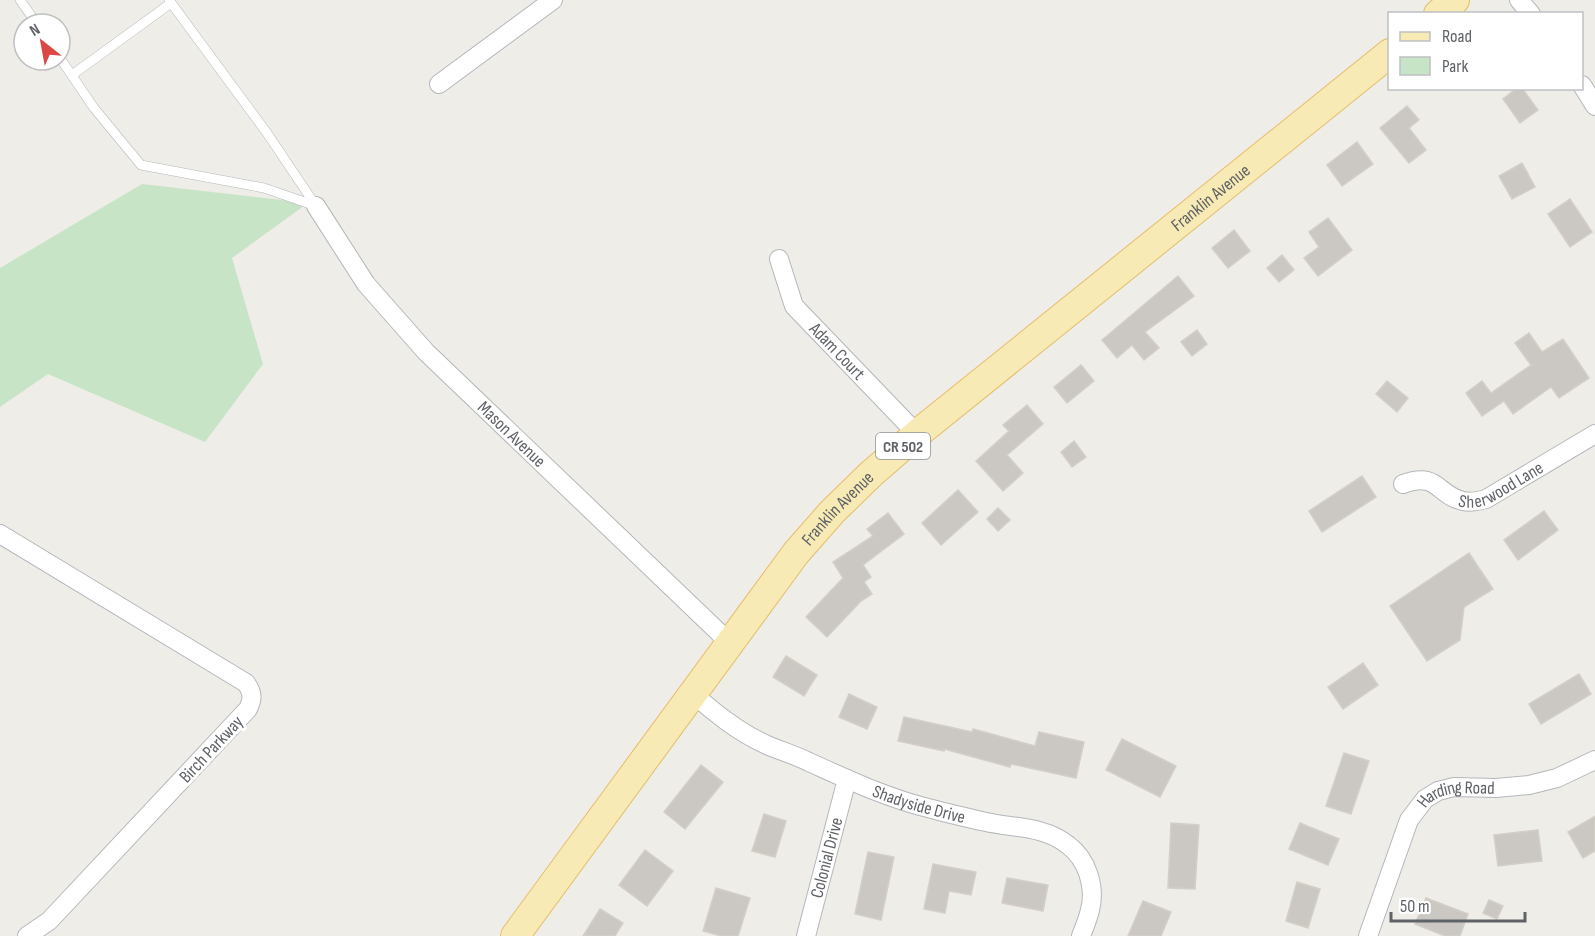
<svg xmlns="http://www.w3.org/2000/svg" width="1595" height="936" viewBox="0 0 1595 936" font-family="'Sofia Sans Condensed',sans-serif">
  <rect width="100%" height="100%" fill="#efede8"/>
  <!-- green -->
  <polygon fill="#c8e4c7" points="142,184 308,203 232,258 263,364 205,442 48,374 0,407 0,268"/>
  <!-- building -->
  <g fill="#cbc8c4" stroke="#d4cfc6" stroke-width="1.5">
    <polygon points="1517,88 1522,88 1538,110 1520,123 1503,99"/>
    <polygon points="1407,106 1419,120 1409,128 1426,150 1409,163 1380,128"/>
    <polygon points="1357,142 1373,164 1342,186 1327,165"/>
    <polygon points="1522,163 1535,187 1512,199 1499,176"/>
    <polygon points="1570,199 1592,232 1570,247 1548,214"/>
    <polygon points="1328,218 1352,250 1318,276 1304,258 1319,247 1309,232"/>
    <polygon points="1234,230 1250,251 1228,268 1212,248"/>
    <polygon points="1282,255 1294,270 1279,282 1267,268"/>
    <polygon points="1178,276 1194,296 1145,332 1159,348 1144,360 1132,345 1117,358 1102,340"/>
    <polygon points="1197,330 1207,344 1192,356 1181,342"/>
    <polygon points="1529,333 1542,352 1563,339 1589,378 1559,398 1551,387 1513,414 1504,401 1482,416 1466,393 1482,381 1491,393 1531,365 1515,343"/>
    <polygon points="1081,365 1094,381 1067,403 1054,387"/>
    <polygon points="1387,381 1408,398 1397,412 1376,394"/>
    <polygon points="1027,405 1043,424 1007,455 1023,473 1003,491 976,461 1009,431 1003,425"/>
    <polygon points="1074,441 1086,457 1072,467 1061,452"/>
    <polygon points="1362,476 1376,497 1322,532 1309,511"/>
    <polygon points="958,490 978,512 941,545 922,523"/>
    <polygon points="998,508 1010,520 998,531 987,519"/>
    <polygon points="1544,511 1558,530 1518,560 1504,540"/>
    <polygon points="888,513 904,534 863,565 871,577 864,582 872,594 861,601 827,637 806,617 843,578 833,562 873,536 867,529"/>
    <polygon points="1469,553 1493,589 1464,607 1460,640 1427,661 1390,606"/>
    <polygon points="786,656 817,675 804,696 773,677"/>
    <polygon points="1363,663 1378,685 1343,709 1328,687"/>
    <polygon points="1579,674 1591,694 1541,724 1529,704"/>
    <polygon points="849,694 877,707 867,729 839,717"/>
    <polygon points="904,717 972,732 973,729 1035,746 1039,732 1084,742 1076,778 1011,764 1010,767 944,749 944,751 898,741"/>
    <polygon points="1122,739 1176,766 1160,797 1106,770"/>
    <polygon points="1344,753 1369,761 1351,814 1326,806"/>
    <polygon points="701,765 723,782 685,829 664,812"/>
    <polygon points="764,814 786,821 775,857 752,851"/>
    <polygon points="1595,816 1595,851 1583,858 1568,832"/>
    <polygon points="1171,823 1199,825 1195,889 1168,888"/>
    <polygon points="1300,823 1339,839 1328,865 1289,849"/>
    <polygon points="1538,830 1542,861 1498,866 1494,835"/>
    <polygon points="645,850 673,871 647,906 619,885"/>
    <polygon points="868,852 894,857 881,920 855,914"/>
    <polygon points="933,864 976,872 971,895 949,891 945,913 924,909"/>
    <polygon points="1007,878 1048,885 1043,911 1002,903"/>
    <polygon points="1297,882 1320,889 1308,928 1286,921"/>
    <polygon points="716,888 750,898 738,936 721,936 703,931"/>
    <polygon points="1426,898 1468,914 1460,936 1445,936 1415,924"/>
    <polygon points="1489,900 1503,906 1497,919 1483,913"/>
    <polygon points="1143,901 1171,912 1161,936 1128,936"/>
    <polygon points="600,909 623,923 615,936 583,936"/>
  </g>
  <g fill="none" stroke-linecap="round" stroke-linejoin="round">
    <defs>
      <g id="service">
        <polyline points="20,0 37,24"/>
        <polyline points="60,58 94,108 141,165 264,188 316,206 267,133 169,0"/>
        <polyline points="72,75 171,3"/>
      </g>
      <g id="minor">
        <polyline points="1519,0 1531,14"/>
        <polyline points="439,84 553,0"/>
        <polyline points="1582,85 1595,106"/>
        <path id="s1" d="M316,206L366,284L426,352L730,643"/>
        <path id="s2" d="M779,259L794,306L917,434"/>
        <path id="s3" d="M1403,484C1439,471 1436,495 1463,501C1471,503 1479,501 1486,499L1595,434"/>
        <path d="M0,534L246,683C253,693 253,699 248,709L49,921L27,936"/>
        <path id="s4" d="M692,693C715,713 738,732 767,745C781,751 795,755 809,762C849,780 889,799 932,809C950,814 968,818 986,822C1013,828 1045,826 1068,845C1087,859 1096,887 1090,910C1088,919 1084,928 1081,936"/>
        <path id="s5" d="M806,936L847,779"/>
        <path id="s6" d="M1368,936L1409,820L1425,799L1438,791L1454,787L1496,788L1529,785L1557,778L1595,760"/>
      </g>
      <g id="primary">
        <polyline points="1438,14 1455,0"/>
        <path id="s7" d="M515,936L796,553L832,512L871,474L917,434L1390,53"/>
      </g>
    </defs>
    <!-- service casing -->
    <use href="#service" stroke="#b4b7bb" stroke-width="10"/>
    <!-- minor casing -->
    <use href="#minor" stroke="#b4b7bb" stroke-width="20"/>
    <!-- primary casing -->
    <use href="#primary" stroke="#e6bd6a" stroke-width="30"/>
    <!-- service -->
    <use href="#service" stroke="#fff" stroke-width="9"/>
    <!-- minor -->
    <use href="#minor" stroke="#fff" stroke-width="18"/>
    <!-- primary -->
    <use href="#primary" stroke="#f8eab4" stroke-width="28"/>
  </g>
  <g text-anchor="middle" stroke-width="6" stroke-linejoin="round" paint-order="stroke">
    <!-- shield labels -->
    <rect fill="#fff" stroke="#8f9194" stroke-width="1.5" x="876" y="433" width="54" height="26" rx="4.5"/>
    <g font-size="16" font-weight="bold" fill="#5f6266">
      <text x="903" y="452">CR 502</text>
    </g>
    <!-- street labels -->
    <g font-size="18" fill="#5f6266" stroke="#fff">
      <text dy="6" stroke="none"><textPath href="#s7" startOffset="1022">Franklin Avenue</textPath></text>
      <text dy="6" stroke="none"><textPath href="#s2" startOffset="112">Adam Court</textPath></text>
      <text dy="6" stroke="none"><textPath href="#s1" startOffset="302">Mason Avenue</textPath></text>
      <text dy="6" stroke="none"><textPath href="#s3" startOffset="108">Sherwood Lane</textPath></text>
      <text dy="6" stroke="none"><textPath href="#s7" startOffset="536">Franklin Avenue</textPath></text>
      <text transform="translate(211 749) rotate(-47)" y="6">Birch Parkway</text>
      <text dy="6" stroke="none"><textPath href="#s6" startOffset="182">Harding Road</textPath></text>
      <text dy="6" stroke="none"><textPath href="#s4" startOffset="255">Shadyside Drive</textPath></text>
      <text dy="6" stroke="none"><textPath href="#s5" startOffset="81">Colonial Drive</textPath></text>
    </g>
  </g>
  <!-- legend -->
  <rect x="1388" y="12" width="195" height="78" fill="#ffffff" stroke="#bfc0c2" stroke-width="1.5"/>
  <rect x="1400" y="32" width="30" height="9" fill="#f8eab4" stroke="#bfc0c2" stroke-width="1.5"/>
  <text x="1442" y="42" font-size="18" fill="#5f6266">Road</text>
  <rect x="1400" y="57" width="30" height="18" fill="#c8e4c7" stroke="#bfc0c2" stroke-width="1.5"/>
  <text x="1442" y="72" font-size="18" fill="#5f6266">Park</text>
  <!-- north arrow -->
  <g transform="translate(42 42) rotate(329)"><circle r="28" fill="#ffffff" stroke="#bfc0c2" stroke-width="1.5"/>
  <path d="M0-4.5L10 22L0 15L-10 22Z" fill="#db4742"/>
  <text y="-9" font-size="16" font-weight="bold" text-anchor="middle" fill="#5f6266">N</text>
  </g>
  <!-- scale -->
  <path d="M1391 912v9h134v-9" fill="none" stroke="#5f6266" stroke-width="3"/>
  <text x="1400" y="912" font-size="18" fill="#5f6266" stroke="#ffffff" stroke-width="4.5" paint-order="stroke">50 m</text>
</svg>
